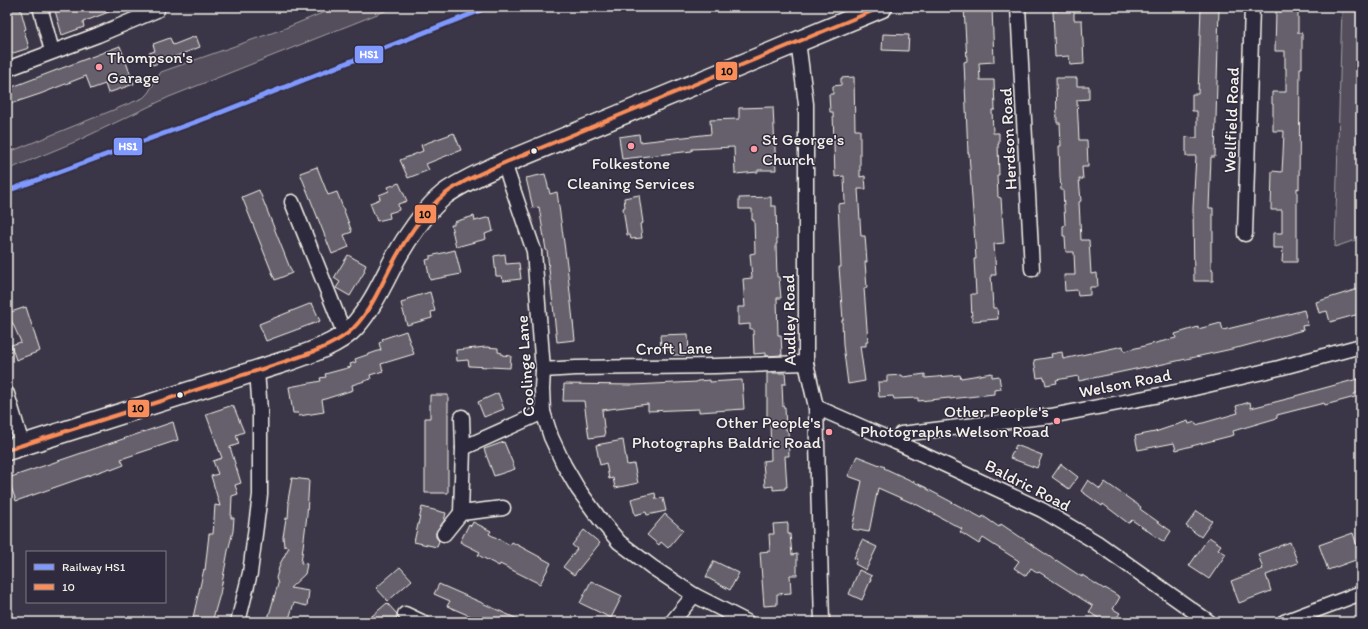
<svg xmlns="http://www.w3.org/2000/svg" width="1368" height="629" viewBox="0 0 1368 629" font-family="Itim,sans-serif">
  <rect width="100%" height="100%" fill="#3b3647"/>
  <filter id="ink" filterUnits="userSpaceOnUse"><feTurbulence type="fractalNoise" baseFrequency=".025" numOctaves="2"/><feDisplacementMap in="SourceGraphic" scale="8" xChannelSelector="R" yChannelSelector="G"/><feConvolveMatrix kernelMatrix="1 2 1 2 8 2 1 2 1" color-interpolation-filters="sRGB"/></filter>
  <g filter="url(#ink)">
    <!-- green -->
    <g fill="#534e5c" stroke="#a4a0a2">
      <polygon points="337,7 395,7 169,97 77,141 7,170 7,153 143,98 148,93 161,72 283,29"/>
      <polygon points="1342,8 1361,12 1361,238 1335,247"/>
    </g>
    <!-- building -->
    <g fill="#65616c" stroke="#f4f1e8">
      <polygon points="7,7 20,7 26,29 24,30 29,48 7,55"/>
      <polygon points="54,7 118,7 119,8 83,22 84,27 62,35"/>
      <polygon points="964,7 992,7 994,62 979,63 980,80 994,80 995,110 992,110 993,133 999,133 999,144 998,144 999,175 997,175 998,197 1001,198 1004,243 994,244 996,275 991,275 993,308 997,308 998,319 972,321 971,294 976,294 974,259 976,259 969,153 968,153 964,62 967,61"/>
      <polygon points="1057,7 1071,7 1071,8 1074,8 1074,20 1082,20 1084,64 1070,65 1069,56 1055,57 1053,11 1057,11"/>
      <polygon points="1201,7 1219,7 1215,157 1211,157 1209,208 1213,208 1213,241 1211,241 1211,270 1213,270 1213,281 1194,281 1193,208 1196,156 1186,156 1186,137 1197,138 1197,111 1192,111 1192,94 1198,94"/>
      <polygon points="1285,7 1298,7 1298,33 1302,33 1302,68 1300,68 1299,189 1297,188 1297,262 1282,262 1283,248 1273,248 1273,233 1282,233 1282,210 1271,210 1272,171 1282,172 1283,154 1284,131 1273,131 1273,104 1272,104 1272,92 1286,92 1286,68 1285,68 1285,51 1275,51 1276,11 1285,11"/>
      <polygon points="883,34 909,35 908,51 882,50"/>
      <polygon points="196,36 200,47 153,65 149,53 155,51 153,44 170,38 173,45"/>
      <polygon points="120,46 134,84 108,93 105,84 91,89 86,76 40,94 7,105 7,89"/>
      <polygon points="854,77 855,130 860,130 860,177 865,176 866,189 858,189 861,236 865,236 867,262 865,262 867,288 864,288 868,342 866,342 866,346 860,346 865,381 848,384 843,345 842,320 843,320 839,267 841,267 838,204 845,203 844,176 835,177 833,112 830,112 829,94 833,94 833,86 841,85 841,78"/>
      <polygon points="1056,78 1077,78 1077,86 1089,86 1089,99 1077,100 1079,140 1087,140 1088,167 1082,167 1083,179 1079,179 1081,201 1079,202 1081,240 1089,240 1091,274 1097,273 1098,287 1090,287 1090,295 1078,296 1077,290 1065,291 1064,275 1075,275 1074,252 1066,252 1065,236 1063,236 1063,226 1065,225 1063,190 1061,190 1060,176 1059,146 1061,146 1060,123 1057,123"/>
      <polygon points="773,107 776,170 758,170 758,172 735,174 734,147 692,149 692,151 622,159 619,137 639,134 640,142 711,134 710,120 739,119 739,108"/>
      <polygon points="454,133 461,150 426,164 429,170 408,178 400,160 423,151 421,145"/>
      <polygon points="317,167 328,195 337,192 352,232 344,235 349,247 332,254 300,173"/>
      <polygon points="545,174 550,194 557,192 567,265 575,340 557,342 547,250 546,250 539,207 533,208 526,178"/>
      <polygon points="399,183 407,201 398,204 399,210 389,213 390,218 377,221 370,203 380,199 379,195 389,191 388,187"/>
      <polygon points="259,190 292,273 275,280 242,197"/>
      <polygon points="639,195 643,223 640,224 642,238 631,239 630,235 627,235 623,208 625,207 624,198"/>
      <polygon points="771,197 771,206 776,206 777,244 776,244 777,277 779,277 781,298 777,298 778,335 781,335 782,355 766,356 766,353 754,354 753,329 750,329 750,324 738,325 738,307 745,307 743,279 752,278 750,254 755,253 754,220 752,220 752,209 739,209 739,198"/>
      <polygon points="474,216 475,221 490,217 493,231 485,234 486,239 456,247 451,225 454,225 454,222"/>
      <polygon points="455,250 461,274 430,280 426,260 430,259 430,256"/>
      <polygon points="505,254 506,264 519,263 521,279 503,281 502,276 496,276 494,256"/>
      <polygon points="348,255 366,265 364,270 365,271 350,296 336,288 340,282 334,278"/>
      <polygon points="1358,289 1361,300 1361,304 1357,305 1359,314 1330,322 1327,311 1319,313 1316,302"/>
      <polygon points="430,292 435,311 431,312 432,318 407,325 401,303 408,301 407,299"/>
      <polygon points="312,303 320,321 266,341 259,324"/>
      <polygon points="26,307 40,351 16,360 11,345 21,342 8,313"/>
      <polygon points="1304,310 1308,325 1302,326 1303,330 1241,347 1145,368 1145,367 1079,381 1078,376 1056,380 1057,383 1046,385 1044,377 1037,378 1034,360 1052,357 1051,354 1062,352 1063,359 1123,346 1124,351 1176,338 1175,334 1198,327 1198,329 1221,323 1223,330 1281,316"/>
      <polygon points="406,331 414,354 381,364 383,371 370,375 371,379 352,385 353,390 322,400 324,412 299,416 298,413 293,413 289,387 321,381 320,378 326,377 325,374 351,367 350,364 356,362 355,359 381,350 379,343 383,341 382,339"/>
      <polygon points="688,334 689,355 673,355 673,349 661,350 660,335"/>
      <polygon points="486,347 498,348 498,352 502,353 502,355 511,356 510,368 469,366 468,360 457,361 456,350"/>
      <polygon points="767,373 785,373 786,384 782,384 783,407 785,407 786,430 788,430 789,456 785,456 787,487 785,487 785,489 773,490 773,486 765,487 763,461 771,460 770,421 767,421"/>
      <polygon points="992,373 992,377 999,376 1001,389 994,390 994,394 950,399 950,398 918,401 918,398 894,399 893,396 879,397 878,382 887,382 887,376 902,375 903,377 925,374 925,378 960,375 961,378"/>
      <polygon points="1361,378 1361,391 1354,394 1355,397 1325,405 1324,403 1277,415 1277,418 1233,431 1234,435 1176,450 1174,443 1138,450 1135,436 1155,432 1188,421 1189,424 1195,422 1196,425 1238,413 1236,406 1250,402 1251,408 1295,397 1295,396"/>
      <polygon points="710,380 710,382 742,380 744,409 699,412 699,409 648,411 648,404 602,410 605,436 589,438 584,401 563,401 564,384 633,385 697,382 697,381"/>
      <polygon points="498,393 504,409 484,417 478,402"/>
      <polygon points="430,395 448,395 448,493 425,493 425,418 430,418"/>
      <polygon points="233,405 244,432 236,435 239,444 230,447 241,483 235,485 238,494 232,496 231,518 234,518 233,531 228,551 220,594 212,622 192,622 204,569 205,570 209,534 213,534 215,505 220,506 211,476 218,474 213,461 222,458 206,414"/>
      <polygon points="173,422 178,440 121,459 124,465 111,470 110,468 16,501 8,478"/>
      <polygon points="623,440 627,465 634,464 638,483 615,488 613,478 609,479 606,463 600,465 596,445"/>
      <polygon points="504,442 515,469 494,476 484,449"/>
      <polygon points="1016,445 1042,455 1037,468 1010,458"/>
      <polygon points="857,456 885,467 884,468 927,488 927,489 982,518 983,516 999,527 1001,524 1056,561 1056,560 1082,577 1082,575 1104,589 1105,588 1120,597 1113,609 1120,613 1114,622 1104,622 1089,612 1093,606 1039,572 1038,573 1031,568 1026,576 1014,568 1019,561 983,538 979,544 960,532 962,529 912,502 912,503 878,488 869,532 852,529 862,481 848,476"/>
      <polygon points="1061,464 1078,477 1069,489 1052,477"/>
      <polygon points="292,478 309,480 307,515 301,563 307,564 305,574 290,588 309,591 307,606 294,603 288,622 267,622 278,584 276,578 280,564 289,547 284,546 283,537 286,518 288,518 289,503 288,500"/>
      <polygon points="1088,480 1100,489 1105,482 1141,507 1140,509 1171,531 1164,542 1132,520 1129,523 1128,523 1103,504 1102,506 1081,491"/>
      <polygon points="655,493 656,499 663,498 666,511 647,515 646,512 635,515 631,499"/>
      <polygon points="422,507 446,513 444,521 436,532 436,537 439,541 437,547 414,542"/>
      <polygon points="1197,511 1212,521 1201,537 1186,526"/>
      <polygon points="665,514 683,530 668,548 661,542 659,545 647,535"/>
      <polygon points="473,522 491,531 489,534 510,545 512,542 551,563 540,584 500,564 499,566 478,555 480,552 460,542 469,524 471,526"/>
      <polygon points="788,523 788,534 790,534 792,555 797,554 797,575 790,575 791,593 777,594 777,605 764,606 760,552 770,551 769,534 774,534 773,524"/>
      <polygon points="584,530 600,543 574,575 563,567 577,549 572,545"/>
      <polygon points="1353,533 1361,558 1328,570 1319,545"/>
      <polygon points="1209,537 1221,545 1218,549 1226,554 1209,579 1189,566"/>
      <polygon points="862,540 877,547 866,570 855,564 857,559 854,558"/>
      <polygon points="1290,542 1298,563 1266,575 1271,591 1239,603 1231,581 1263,569 1258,554"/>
      <polygon points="714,561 739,573 730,590 706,577"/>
      <polygon points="400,567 412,580 388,601 376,588"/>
      <polygon points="859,570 872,576 870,579 871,579 862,600 849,594"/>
      <polygon points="591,581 622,596 611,618 580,603"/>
      <polygon points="439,584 480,602 524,622 484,622 447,606 450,601 434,594"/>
      <polygon points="387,603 397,614 397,617 391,622 365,622"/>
    </g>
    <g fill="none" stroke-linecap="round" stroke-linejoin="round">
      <defs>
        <g id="street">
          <polyline points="40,7 52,51"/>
          <polyline points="1018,7 1032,269"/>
          <polyline points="798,41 806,104 806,363 816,407 822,622"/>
          <polyline points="7,69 98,35 157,10"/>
          <polyline points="504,163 534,251 543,370 542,389 543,412 551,437 564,465 578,489 599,518 619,542 652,567 694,595 747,622"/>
          <polyline points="292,202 345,335"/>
          <polyline points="1245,234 1252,7"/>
          <polyline points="543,370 576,368 715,366 806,363"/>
          <polyline points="7,394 22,444"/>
          <polyline points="816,407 896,442 1042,510 1096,542 1209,622"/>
          <polyline points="896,442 901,434 1051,416 1186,390 1279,368 1361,346"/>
          <polyline points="463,448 543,412"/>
          <polyline points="461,513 463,448 462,417"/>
          <polyline points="444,534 461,513 503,508"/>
          <polyline points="405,614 422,622"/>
          <polyline points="238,622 250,573 260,495 260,411 257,371"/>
          <polyline points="672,622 694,595"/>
          <polyline points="1284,622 1361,593"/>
        </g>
        <path id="secondary" d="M7,450L287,361C308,354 340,343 354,327C372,307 383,282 395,259C406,239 427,208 445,194C463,181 485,172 504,163L882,7"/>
      </defs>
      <!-- street casing -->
      <use href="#street" stroke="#f4f1e8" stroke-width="17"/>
      <!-- secondary casing -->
      <use href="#secondary" stroke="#f4f1e8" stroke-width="23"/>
      <!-- street -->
      <use href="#street" stroke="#2f2a3d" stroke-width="14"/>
      <!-- secondary -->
      <use href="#secondary" stroke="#2f2a3d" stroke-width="20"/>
      <defs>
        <path id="bus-1" d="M7,450L287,361C308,354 330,347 348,333C370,315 381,284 395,259C406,238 421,217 438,200C456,183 482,173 504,163L882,7"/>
      </defs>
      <!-- bus-1 casing -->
      <use href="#bus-1" stroke="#2f2a3d" stroke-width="7"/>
      <!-- bus-1 -->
      <use href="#bus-1" stroke="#fa8e5a" stroke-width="4"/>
      <defs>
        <polyline id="rail-1" points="7,191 209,117 489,7"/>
      </defs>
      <!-- rail-1 casing -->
      <use href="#rail-1" stroke="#2f2a3d" stroke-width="8"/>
      <!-- rail-1 -->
      <use href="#rail-1" stroke="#8099ff" stroke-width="5"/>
    </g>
  </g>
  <!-- markers -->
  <g fill="#ff9aa2" stroke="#2f2a3d" stroke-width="1.5">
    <circle cx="99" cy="67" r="4"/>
    <circle cx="631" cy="146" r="4"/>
    <circle cx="754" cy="149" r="4"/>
    <circle cx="1057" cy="421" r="4"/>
    <circle cx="829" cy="432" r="4"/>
  </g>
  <g fill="#f4f1e8" stroke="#2f2a3d" stroke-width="1.5">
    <circle cx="534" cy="151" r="3.5"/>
    <circle cx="180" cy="395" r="3.5"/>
  </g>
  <g text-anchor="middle" stroke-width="3" stroke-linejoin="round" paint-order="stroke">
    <!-- poi labels -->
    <g font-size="17" fill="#f4f1e8" stroke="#2f2a3d" text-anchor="start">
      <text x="107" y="63">Thompson's<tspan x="107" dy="20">Garage</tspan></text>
      <text x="762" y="145">St George's<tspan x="762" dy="20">Church</tspan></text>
      <text x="631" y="169" text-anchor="middle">Folkestone<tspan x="631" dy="20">Cleaning Services</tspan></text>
      <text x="1049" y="417" text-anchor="end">Other People's<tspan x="1049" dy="20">Photographs Welson Road</tspan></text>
      <text x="821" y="428" text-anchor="end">Other People's<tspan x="821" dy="20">Photographs Baldric Road</tspan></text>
    </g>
    <!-- street labels -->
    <g font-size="17" fill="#f4f1e8" stroke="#2f2a3d">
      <text transform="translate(1231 120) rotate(-88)" y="6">Wellfield Road</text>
      <text transform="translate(1008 139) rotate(-93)" y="6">Herdson Road</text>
      <text transform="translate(789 320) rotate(-91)" y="6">Audley Road</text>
      <text transform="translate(674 348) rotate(-1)" y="6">Croft Lane</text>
      <text transform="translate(525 366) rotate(-94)" y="6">Coolinge Lane</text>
      <text transform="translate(1125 383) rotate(-11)" y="6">Welson Road</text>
      <text transform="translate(1028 485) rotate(27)" y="6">Baldric Road</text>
    </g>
  </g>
  <g stroke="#2f2a3d" stroke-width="1.5">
    <rect x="354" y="45" width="30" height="19" rx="4" fill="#8099ff"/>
    <rect x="715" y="61" width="23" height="20" rx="4" fill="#fa8e5a"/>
    <rect x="113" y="137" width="30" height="19" rx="4" fill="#8099ff"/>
    <rect x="414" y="204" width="23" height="20" rx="4" fill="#fa8e5a"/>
    <rect x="127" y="399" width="23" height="19" rx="4" fill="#fa8e5a"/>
  </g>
  <g font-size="11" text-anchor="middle" font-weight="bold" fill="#fff">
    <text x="369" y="58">HS1</text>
    <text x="128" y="150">HS1</text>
  </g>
  <g font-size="11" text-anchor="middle" font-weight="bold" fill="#111">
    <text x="727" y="75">10</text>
    <text x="425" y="218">10</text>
    <text x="138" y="412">10</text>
  </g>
  <!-- margin -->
  <rect width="1368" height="629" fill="none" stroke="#2f2a3d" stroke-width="24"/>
  <rect x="12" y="12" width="1344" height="605" fill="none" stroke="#f4f1e8" stroke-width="1.5" filter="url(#ink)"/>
  <!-- legend -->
  <rect x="26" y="551" width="140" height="52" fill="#2f2a3d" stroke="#7e7a81"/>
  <rect x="34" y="564" width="20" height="6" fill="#8099ff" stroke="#7e7a81"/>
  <text x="62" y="571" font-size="12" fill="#f4f1e8">Railway HS1</text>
  <rect x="34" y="584" width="20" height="6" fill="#fa8e5a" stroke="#7e7a81"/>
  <text x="62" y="591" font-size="12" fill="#f4f1e8">10</text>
</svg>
